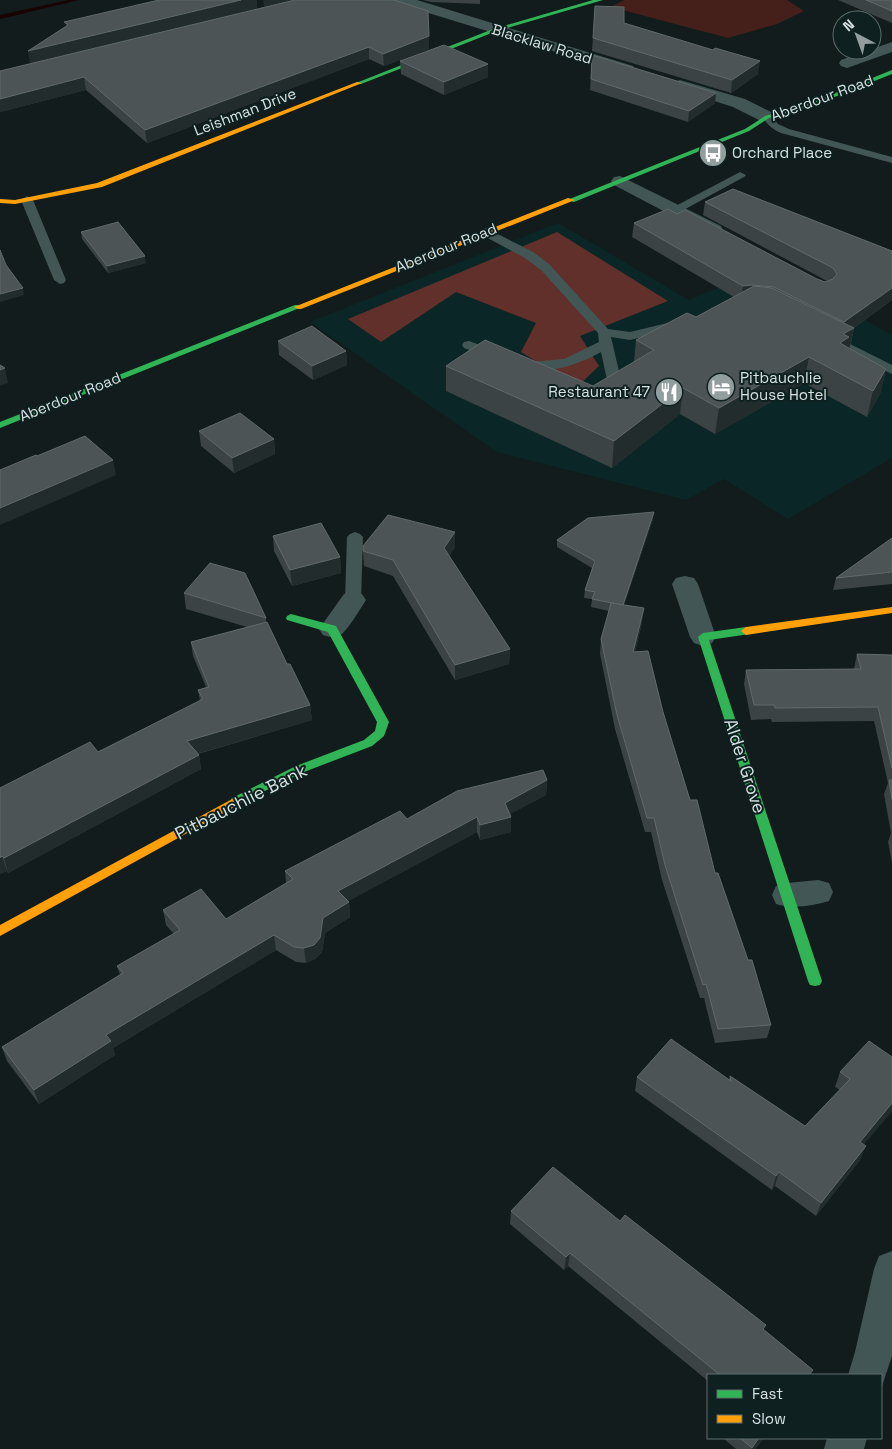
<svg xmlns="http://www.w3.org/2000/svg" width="892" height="1449" viewBox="0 0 892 1449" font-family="'Space Grotesk',sans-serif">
  <rect width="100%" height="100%" fill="#121c1c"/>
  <!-- built -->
  <polygon fill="#0b2626" points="558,223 689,300 768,266 892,335 892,458 788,519 724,479 686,500 497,452 310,322"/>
  <!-- green -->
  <polygon fill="#451f1a" points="624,0 787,0 804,11 777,24 728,38 611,7"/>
  <!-- forest -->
  <polygon fill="#61302a" points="557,232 668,301 580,336 599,366 577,387 521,352 536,323 456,292 381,342 348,319"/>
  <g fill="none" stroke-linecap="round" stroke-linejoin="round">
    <!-- stream -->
    <polygon fill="#1a0303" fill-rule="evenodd" points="68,0 79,0 0,19 0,15"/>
    <!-- lane -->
    <g fill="#425656" fill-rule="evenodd">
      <path d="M767,114L771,115L778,124L789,129L892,157V163L781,133C772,129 768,125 762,117Z"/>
      <polygon points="740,172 746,175 744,177 678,213 674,214 668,210"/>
      <polygon points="27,196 33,200 66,280 64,283 60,284 54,280 21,200"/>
      <path d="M486,228L533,252L549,264L608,329L630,332L680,320L687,324L685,327L630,340L611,337L621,380L619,383H609L607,380L601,352C578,365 545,376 518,369L516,366L518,363L564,359L599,342L598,333L541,270L525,258L482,235L480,232Z"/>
      <polygon points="830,334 892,365 892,374 825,341 823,338 825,335"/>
      <polygon points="469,341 502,353 504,356 497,360 464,348 462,345 464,342"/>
      <polygon points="355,532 360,534 363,537 361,600 359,604 353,605 347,604 345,600 347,537 350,534"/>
    </g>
    <!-- street -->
    <g fill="#425656" fill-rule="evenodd">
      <polygon points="394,0 417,0 633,66 635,69 633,72 621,72 396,3"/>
      <polygon points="892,42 892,52 847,68 841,66 839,63 841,60"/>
      <polygon points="680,80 745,99 773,113 775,117 773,121 761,121 733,107 674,88 672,85 674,82"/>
      <polygon points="620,176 721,226 723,230 721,234 714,236 707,234 614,185 611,181 614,177"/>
      <polygon points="685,576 694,578 698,584 716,637 712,643 703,646 694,643 690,637 672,584 676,578"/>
      <path d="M353,592L362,594L366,600C361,608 346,633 339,636C333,638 329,637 323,635L319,629L344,594Z"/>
      <path d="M818,880L829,883L833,892L829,901C812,906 793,909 776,904L772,895L776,886L787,883Z"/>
      <polygon points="892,1251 892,1356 881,1389 881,1375 848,1375 855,1352 874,1269 879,1256"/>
      <polygon points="827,1438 867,1438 864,1449 824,1449"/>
    </g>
    <!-- fast -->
    <g fill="#30b455" fill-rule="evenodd">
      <polygon points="593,0 603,0 497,31 361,84 356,83 493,29"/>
      <polygon points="892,70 892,74 812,106 769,118 749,131 574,202 567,200 745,129 765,116 808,104"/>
      <polygon points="295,305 298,305 302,307 0,428 0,422"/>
      <polygon points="291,614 336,626 389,722 384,736 372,746 304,772 236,805 232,804 230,801 232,798 296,766 364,740 375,731 377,722 328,632 287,620 286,618 287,616"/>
      <polygon points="746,627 751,631 750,634 709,640 822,981 820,985 815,986 810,985 808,981 698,637 703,633"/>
    </g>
    <!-- slow -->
    <g fill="#ff9f0a" fill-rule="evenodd">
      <polygon points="357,82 362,83 102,187 15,204 0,203 0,199 15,200 97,183"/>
      <polygon points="568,198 575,200 301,309 298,309 294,307"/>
      <polygon points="892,607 892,613 746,635 741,631 746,627"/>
      <polygon points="236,797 240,798 242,801 240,804 0,936 0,925"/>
    </g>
  </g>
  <!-- wall -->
  <g fill="#3b4344">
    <polygon points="295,0 429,49 384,66 369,59 147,143 86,90 0,112 0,71"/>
    <polygon points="423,0 480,0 480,4 431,2"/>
    <polygon points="838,0 892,0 892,23"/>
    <polygon points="595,6 624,23 758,74 731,93 592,51"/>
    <polygon points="592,55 716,93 715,103 688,122 590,90"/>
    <polygon points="400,61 488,64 488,77 444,95 401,74"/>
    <polygon points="733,189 892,300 854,328 850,348 886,369 880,394 867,417 804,383 715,434 680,414 612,468 446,391 446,366 593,386 634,362 636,340 696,317 734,297 632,237 634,223 677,214 817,279 825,282 827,281 703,215 705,202"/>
    <polygon points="81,232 146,263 108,273 82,239"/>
    <polygon points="278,341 346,351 347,365 313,380 279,355"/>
    <polygon points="199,431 274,439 275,454 234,473 201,446"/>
    <polygon points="653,519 624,605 642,623 635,652 663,712 690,800 715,873 771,1025 767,1038 715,1043 704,998 700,998 662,880 651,832 645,832 615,729 600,654 601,639 609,611 591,607 592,599 584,598 585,590 592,568 557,547 557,540"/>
    <polygon points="273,536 340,557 341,573 292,586 274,551"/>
    <polygon points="892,538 892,584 833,590 836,578"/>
    <polygon points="455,547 449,556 510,649 509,664 455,680 393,576 364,566 363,551"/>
    <polygon points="184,593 266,618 266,622 287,664 310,705 312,720 198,754 199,755 201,769 8,873 7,871 0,874 0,788 98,752 200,701 198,690 206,687 193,656 191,642 247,627 186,609"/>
    <polygon points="857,654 892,655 892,863 888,842 891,833 884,794 888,783 874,721 772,722 771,719 751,720 744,684 746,670 854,669"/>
    <polygon points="547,780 546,795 510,814 511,817 511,832 480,840 477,832 348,901 349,902 350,917 325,933 322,952 315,959 306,963 296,962 276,950 113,1048 115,1055 39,1104 7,1061 2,1047 120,975 117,966 174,934 166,925 163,910 226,919 286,883 285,871 407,819"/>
    <polygon points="892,1057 892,1111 863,1145 860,1160 816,1216 775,1186 772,1190 635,1091 637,1077 729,1079 730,1076 805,1126 840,1090 835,1087 840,1072"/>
    <polygon points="511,1211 620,1221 764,1330 811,1375 708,1375 708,1381 568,1266 564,1270 510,1224"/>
    <polygon points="723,1438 764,1438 755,1449 736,1449"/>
  </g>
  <!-- shaded-wall -->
  <g fill="#232c2d">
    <polygon points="241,0 257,0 257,9 30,64 28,51"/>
    <polygon points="263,0 293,0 264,7"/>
    <polygon points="429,36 429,49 384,66 383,54"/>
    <polygon points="369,47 369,59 147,143 145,130"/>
    <polygon points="760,61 758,74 731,93 732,80"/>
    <polygon points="488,64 488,77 444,95 444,82"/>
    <polygon points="84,77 86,90 0,112 0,99"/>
    <polygon points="716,93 715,103 688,122 689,111"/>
    <polygon points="145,256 146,263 108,273 107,266"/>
    <polygon points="752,285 750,299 741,301 743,286"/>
    <polygon points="23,288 24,295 0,302 0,294"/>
    <polygon points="892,288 892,300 851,330 854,328 848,354 835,368 844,322"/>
    <polygon points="346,351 347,365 313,380 312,366"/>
    <polygon points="809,357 804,383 715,434 719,408"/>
    <polygon points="5,368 8,383 0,386 0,370"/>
    <polygon points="886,369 880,394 867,417 873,391"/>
    <polygon points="683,388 680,414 612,468 614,441"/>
    <polygon points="274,439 275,454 234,473 232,458"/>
    <polygon points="113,460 116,475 0,525 0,508"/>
    <polygon points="654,512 653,519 621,613 622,605"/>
    <polygon points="455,532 455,547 444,563 444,548"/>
    <polygon points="340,557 341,573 292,586 290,570"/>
    <polygon points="644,608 642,623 631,667 633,652"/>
    <polygon points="510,649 509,664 455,680 455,665"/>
    <polygon points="310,705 312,720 189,756 187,741"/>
    <polygon points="199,755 201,769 8,873 4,858"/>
    <polygon points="547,780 546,795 504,817 505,803"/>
    <polygon points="477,817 477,832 339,906 338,891"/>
    <polygon points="511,817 511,832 480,840 480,825"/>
    <polygon points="2,856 7,871 0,874 0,858"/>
    <polygon points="349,902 350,917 325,933 322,952 315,959 306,963 304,948 323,918"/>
    <polygon points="274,935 276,950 113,1048 115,1055 39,1104 34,1090 106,1035"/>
    <polygon points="892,1103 892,1111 854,1156 860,1142"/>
    <polygon points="866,1146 860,1160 816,1216 821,1203"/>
    <polygon points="779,1172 775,1186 772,1190 776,1176"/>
    <polygon points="570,1253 568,1266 564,1270 566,1257"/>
    <polygon points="759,1438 764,1438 755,1449 751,1449"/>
  </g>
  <!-- building -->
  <g fill="#4c5455" stroke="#616a6b">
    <polygon points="159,0 241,0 28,51 68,25 64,22"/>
    <polygon points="295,0 394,0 428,11 429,36 383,54 369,47 145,130 84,77 0,99 0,71"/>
    <polygon points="866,0 892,0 892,11"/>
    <polygon points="595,6 624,7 624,23 713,50 715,48 760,61 732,80 593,38"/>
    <polygon points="444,45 488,64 444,82 400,61"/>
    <polygon points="592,55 716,93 689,111 591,79"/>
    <polygon points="733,189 892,251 892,288 844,322 774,287 752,285 743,286 634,223 668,209 677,214 685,210 817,279 825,282 833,279 837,274 833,268 705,202"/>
    <polygon points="118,222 145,256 107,266 81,232"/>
    <polygon points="0,250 6,265 23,288 0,294"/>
    <polygon points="754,286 772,288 854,328 843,334 849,337 840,343 886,369 873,391 809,357 719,408 683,388 614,441 446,366 485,340 593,386 654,350 636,340 687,313 696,317"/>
    <polygon points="312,326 346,351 312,366 278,341"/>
    <polygon points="0,365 5,368 0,370"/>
    <polygon points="240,413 274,439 232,458 199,431"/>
    <polygon points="85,436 113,460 0,508 0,470 36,455 37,456"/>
    <polygon points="654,512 623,605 592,599 595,592 585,590 595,561 557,540 588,518"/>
    <polygon points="388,515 455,532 444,548 510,649 455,665 393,560 363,551 363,546"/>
    <polygon points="321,523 340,557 290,570 273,536"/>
    <polygon points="892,538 892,572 836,578"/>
    <polygon points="210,563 245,573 266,618 184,593"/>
    <polygon points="611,603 644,608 633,652 648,651 663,712 690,800 697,800 715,873 718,873 748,960 752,960 771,1025 718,1029 706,984 703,985 665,865 654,818 647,818 617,715 601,639"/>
    <polygon points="267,622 287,664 290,664 310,705 187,741 199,755 4,858 2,856 0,858 0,788 90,742 98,752 203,699 198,690 209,687 191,642"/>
    <polygon points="857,654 892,655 892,768 878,707 775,708 774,705 754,705 746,670 861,669"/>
    <polygon points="543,770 547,780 505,803 511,817 480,825 477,817 338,891 349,902 323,918 320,938 314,945 304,948 294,947 274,935 106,1035 111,1041 34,1090 2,1047 123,973 117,966 180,930 163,910 201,889 226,919 293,879 285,871 400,811 407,819 457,791"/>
    <polygon points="889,780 892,780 892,799"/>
    <polygon points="671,1039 731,1081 730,1076 805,1126 850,1079 840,1072 869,1041 892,1057 892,1103 860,1142 866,1146 821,1203 779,1172 776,1176 637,1077"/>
    <polygon points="553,1167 620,1221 625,1215 766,1325 763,1329 813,1370 809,1375 720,1375 570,1253 566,1257 511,1211"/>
    <polygon points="740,1438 759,1438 752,1448"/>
  </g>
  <!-- icons -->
  <defs>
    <symbol id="bus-disc" viewBox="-11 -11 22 22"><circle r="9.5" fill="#929d9d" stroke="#0e2020"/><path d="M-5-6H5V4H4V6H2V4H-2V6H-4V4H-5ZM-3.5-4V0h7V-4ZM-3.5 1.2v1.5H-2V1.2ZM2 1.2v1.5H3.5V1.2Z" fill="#fff"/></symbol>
    <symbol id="hotel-disc" viewBox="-11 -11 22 22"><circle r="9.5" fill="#929d9d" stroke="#0e2020"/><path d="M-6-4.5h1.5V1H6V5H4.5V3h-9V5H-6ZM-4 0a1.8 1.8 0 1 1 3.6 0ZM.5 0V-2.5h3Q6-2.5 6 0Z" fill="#fff"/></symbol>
    <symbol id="restaurant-disc" viewBox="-11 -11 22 22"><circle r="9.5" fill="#929d9d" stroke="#0e2020"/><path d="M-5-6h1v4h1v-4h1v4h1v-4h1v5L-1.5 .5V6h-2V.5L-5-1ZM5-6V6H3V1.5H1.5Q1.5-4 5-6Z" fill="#fff"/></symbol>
  </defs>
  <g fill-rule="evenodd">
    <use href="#bus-disc" x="697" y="137" width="32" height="32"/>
    <use href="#hotel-disc" x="705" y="371" width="32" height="32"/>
    <use href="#restaurant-disc" x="653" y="376" width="32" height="32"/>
  </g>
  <g text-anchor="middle" stroke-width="4" stroke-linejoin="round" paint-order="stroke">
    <!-- far-street labels -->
    <g font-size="15" fill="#d7e2e2" stroke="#0e2020">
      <text transform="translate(542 44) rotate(17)" y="5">Blacklaw Road</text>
      <text transform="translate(822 98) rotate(-20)" y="5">Aberdour Road</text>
      <text transform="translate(245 112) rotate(-21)" y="5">Leishman Drive</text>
      <text transform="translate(446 248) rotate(-22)" y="5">Aberdour Road</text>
      <text transform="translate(70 397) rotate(-22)" y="5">Aberdour Road</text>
    </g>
    <!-- far-poi labels -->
    <g font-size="15" fill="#d7e2e2" stroke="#0e2020" text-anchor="start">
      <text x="732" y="158">Orchard Place</text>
      <text x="740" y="383">Pitbauchlie<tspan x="740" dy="17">House Hotel</tspan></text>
      <text x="650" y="397" text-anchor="end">Restaurant 47</text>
    </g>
    <!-- street labels -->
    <g font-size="18" fill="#d7e2e2" stroke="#0e2020">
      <text transform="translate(745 766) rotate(72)" y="6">Alder Grove</text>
      <text transform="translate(241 802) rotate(-27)" y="6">Pitbauchlie Bank</text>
    </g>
  </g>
  <!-- legend -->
  <rect x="707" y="1374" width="175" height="65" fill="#0e2020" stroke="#5e6e6e"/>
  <rect x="717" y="1390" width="25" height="8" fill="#30b455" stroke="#5e6e6e"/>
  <text x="752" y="1399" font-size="15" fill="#d7e2e2">Fast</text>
  <rect x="717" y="1415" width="25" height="8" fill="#ff9f0a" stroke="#5e6e6e"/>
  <text x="752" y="1424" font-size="15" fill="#d7e2e2">Slow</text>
  <!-- north arrow -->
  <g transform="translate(857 35) rotate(319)"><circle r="24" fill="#0e2020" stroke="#5e6e6e"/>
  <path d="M0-4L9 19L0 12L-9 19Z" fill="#929d9d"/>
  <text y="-8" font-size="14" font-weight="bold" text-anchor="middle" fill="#d7e2e2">N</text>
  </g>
</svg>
